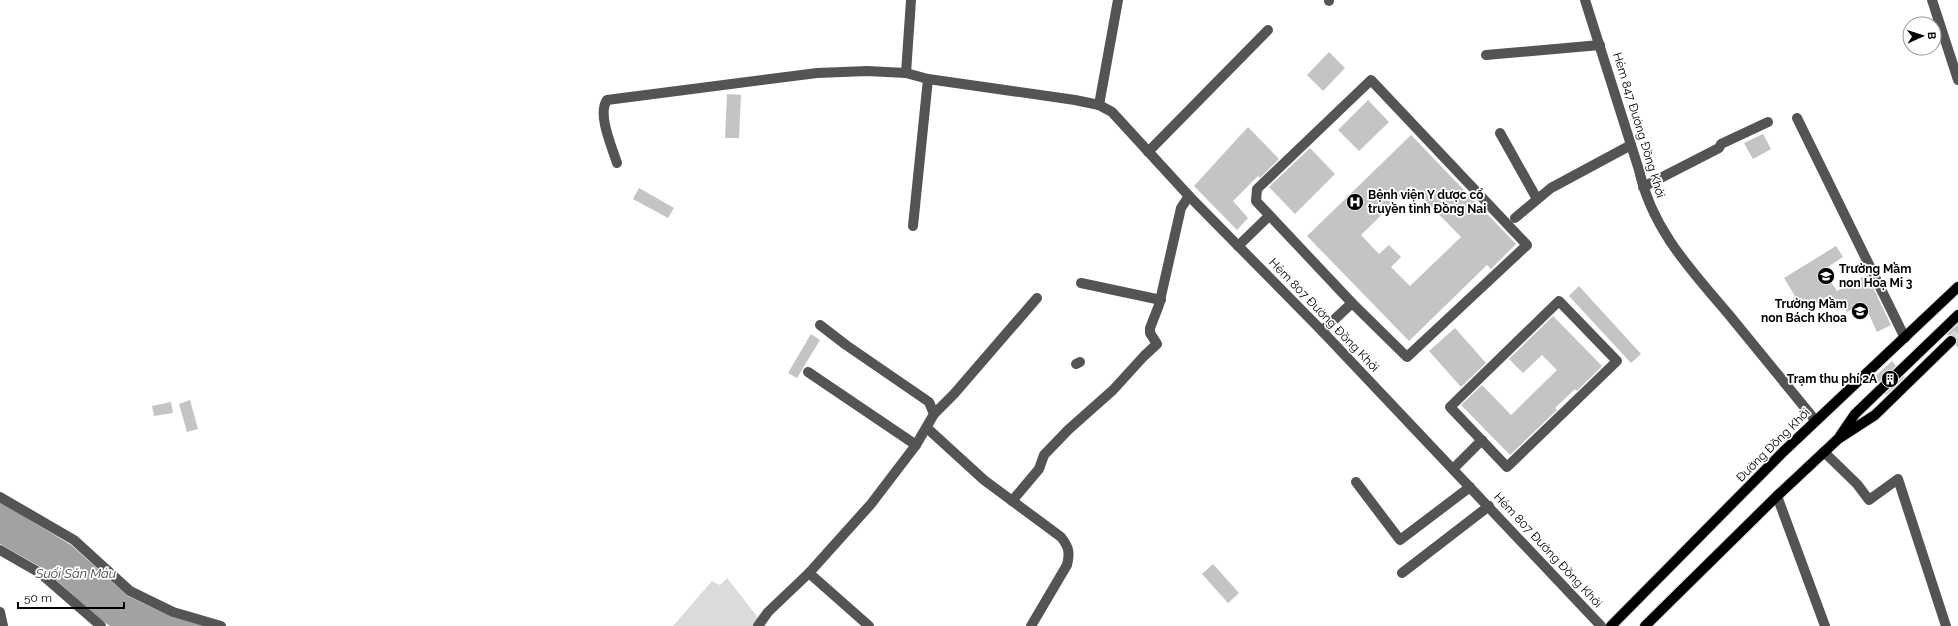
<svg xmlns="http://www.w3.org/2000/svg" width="1958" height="626" viewBox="0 0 1958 626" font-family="Raleway,sans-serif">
  <rect width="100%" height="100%" fill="#fff"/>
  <!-- green -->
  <polygon fill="#dbdbdb" points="727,578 759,619 767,626 673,626 712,581 720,585"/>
  <!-- water -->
  <polygon fill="#a2a2a2" points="0,502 71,545 128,596 172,617 204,626 110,626 101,620 44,569 0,544"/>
  <!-- building -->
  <g fill="#c4c4c4" fill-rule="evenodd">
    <polygon points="1329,52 1345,68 1323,91 1307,75"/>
    <polygon points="727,94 741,95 739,138 725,138"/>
    <polygon points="1368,100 1389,122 1359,151 1338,130"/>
    <polygon points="1248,127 1279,159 1260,178 1258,176 1233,201 1248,218 1237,230 1194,186"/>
    <polygon points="1763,134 1771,149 1753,159 1744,143"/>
    <path d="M1411,135L1516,244L1491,269L1487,265L1409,341L1307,236ZM1411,186L1461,237L1410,286L1391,267L1401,257L1389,245L1379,254L1361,235Z"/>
    <polygon points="1310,148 1335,174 1295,214 1269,187"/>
    <polygon points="639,188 674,208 668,218 633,199"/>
    <polygon points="1836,246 1843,257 1823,270 1837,291 1867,275 1891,325 1877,332 1868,312 1861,315 1857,306 1847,312 1844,306 1837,311 1827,297 1804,311 1784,278"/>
    <polygon points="1579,286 1641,354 1631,363 1569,296"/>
    <polygon points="1553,316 1602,366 1577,391 1575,389 1555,408 1557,410 1510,455 1461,405 1482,385 1511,415 1557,370 1542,355 1523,373 1509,359"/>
    <polygon points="1958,324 1958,348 1956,345 1957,342 1956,337 1952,335 1946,335"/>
    <polygon points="1455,328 1486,363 1461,387 1429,351"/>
    <polygon points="811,334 820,340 797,378 788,373"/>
    <polygon points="1892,361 1896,366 1877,384 1872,379"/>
    <polygon points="1904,376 1905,377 1886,395 1885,394"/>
    <polygon points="190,400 198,429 187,432 179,404"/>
    <polygon points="171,402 173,413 154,416 152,406"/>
    <polygon points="1213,564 1239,593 1228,603 1202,574"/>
  </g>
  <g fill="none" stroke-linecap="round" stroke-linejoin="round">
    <!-- major-tunnel -->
    <polyline stroke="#d9d9d9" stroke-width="10" stroke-dasharray="10 5" stroke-linecap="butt" points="1951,341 1958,334"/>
    <defs>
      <g id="major">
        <polyline points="1840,436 1855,414 1958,315"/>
        <polyline points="1611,626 1783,452 1958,287"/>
        <polyline points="1645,626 1777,496 1838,439 1875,415 1951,341"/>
      </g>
    </defs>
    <!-- major casing -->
    <use href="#major" stroke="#dbdbdb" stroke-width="12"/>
    <!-- minor -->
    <g stroke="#545454" stroke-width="10">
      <polyline points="1118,0 1099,105 1112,112 1189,196 1322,331 1601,626"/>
      <path d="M1585,0L1639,170C1652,230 1692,271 1730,316C1759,351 1787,386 1815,420"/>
      <polyline points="1932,0 1958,80"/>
      <polyline points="1329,1 1329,0"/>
      <polyline points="1486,55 1600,45"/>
      <polyline points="906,73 911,0"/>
      <polygon points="1371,80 1527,245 1407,357 1352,303 1256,201 1257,189"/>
      <polyline points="1797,118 1905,338"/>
      <polyline points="1500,133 1537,199"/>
      <polyline points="1148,152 1268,30"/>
      <path d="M617,163C612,147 597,114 607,100L817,73L867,71L906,73L928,79L1075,100L1099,105"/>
      <polyline points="1643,187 1719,148 1721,144 1768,122"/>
      <polyline points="1515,218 1551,188 1631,145"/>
      <polyline points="913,226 928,79"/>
      <polyline points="1238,246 1269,216"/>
      <polyline points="1081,283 1161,300"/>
      <polygon points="1559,301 1617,361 1507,467 1450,407"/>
      <polyline points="1322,331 1352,303"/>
      <polyline points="1076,364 1080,362"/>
      <polyline points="808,372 916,445"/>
      <polyline points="934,414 954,394 1037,298"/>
      <path d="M927,428L984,480L1061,537C1069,547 1070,553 1067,565L1031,626"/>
      <polyline points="1824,452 1857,484 1869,500 1898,479 1946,626"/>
      <polyline points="1453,469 1482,440"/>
      <polyline points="1356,482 1400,540 1470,487"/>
      <polyline points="1777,496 1825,626"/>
      <polyline points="0,497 74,540 130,591 173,612 221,626"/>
      <polyline points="1012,501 1039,469 1044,455 1068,430 1113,390 1144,356 1157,344 1150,333 1150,328 1159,305 1181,208 1189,196"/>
      <polyline points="0,550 40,573 101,626"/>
      <polyline points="809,573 869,626"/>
      <polyline points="1402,573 1489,506"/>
      <polyline points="0,612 3,626"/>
      <polyline points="758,626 768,612 809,573 871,504 916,445 934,414 929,402 846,345 820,325"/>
    </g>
    <!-- major -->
    <use href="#major" stroke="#000" stroke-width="10"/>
  </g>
  <!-- icons -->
  <defs>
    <symbol id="hospital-disc" viewBox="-11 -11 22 22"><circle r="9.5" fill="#000" stroke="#fff"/><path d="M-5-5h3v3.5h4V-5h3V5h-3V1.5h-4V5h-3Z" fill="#fff"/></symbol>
    <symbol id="school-disc" viewBox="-11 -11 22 22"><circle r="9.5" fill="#000" stroke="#fff"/><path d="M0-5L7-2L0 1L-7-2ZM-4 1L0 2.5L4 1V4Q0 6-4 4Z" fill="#fff"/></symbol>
    <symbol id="building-disc" viewBox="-11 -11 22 22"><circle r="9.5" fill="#000" stroke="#fff"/><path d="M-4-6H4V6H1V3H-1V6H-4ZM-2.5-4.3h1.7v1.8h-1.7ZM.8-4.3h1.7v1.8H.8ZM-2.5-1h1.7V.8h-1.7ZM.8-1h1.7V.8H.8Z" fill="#fff"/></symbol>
  </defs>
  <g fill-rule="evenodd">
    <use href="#hospital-disc" x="1345" y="192" width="20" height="20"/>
    <use href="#school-disc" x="1816" y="266" width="20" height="20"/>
    <use href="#school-disc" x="1850" y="301" width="20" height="20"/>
    <use href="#building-disc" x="1880" y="369" width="20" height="20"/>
  </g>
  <g text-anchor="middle" stroke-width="3.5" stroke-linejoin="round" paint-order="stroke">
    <!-- street labels -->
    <g font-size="12" fill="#000" stroke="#fff">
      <text transform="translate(1639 125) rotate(73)" y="4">Hẻm 847 Đường Đồng Khởi</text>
      <text transform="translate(1324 315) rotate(46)" y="4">Hẻm 807 Đường Đồng Khởi</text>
      <text transform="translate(1773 445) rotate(-45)" y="4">Đường Đồng Khởi</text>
      <text transform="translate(1548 550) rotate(47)" y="4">Hẻm 807 Đường Đồng Khởi</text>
    </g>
    <!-- poi labels -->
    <g font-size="12" font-weight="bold" fill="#000" stroke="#fff" text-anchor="start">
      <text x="1368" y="199">Bệnh viện Y dược cổ<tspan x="1368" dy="14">truyền tỉnh Đồng Nai</tspan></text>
      <text x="1839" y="273">Trường Mầm<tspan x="1839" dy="14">non Hoạ Mi 3</tspan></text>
      <text x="1847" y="308" text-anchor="end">Trường Mầm<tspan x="1847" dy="14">non Bách Khoa</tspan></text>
      <text x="1877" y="383" text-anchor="end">Trạm thu phí 2A</text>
    </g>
    <!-- water labels -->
    <g font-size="13" font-style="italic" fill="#434343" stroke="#fff">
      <text x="76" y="578">Suối Săn Máu</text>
    </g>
  </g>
  <!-- north arrow -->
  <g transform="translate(1922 36) rotate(87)"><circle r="19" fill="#ffffff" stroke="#999999"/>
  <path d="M0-3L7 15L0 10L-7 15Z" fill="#000000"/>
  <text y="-6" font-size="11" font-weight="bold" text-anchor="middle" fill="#000000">B</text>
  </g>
  <!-- scale -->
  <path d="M18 602v6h106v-6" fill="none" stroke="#000000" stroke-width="2"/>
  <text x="24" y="602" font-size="12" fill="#000000" stroke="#ffffff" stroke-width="3" paint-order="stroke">50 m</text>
</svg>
